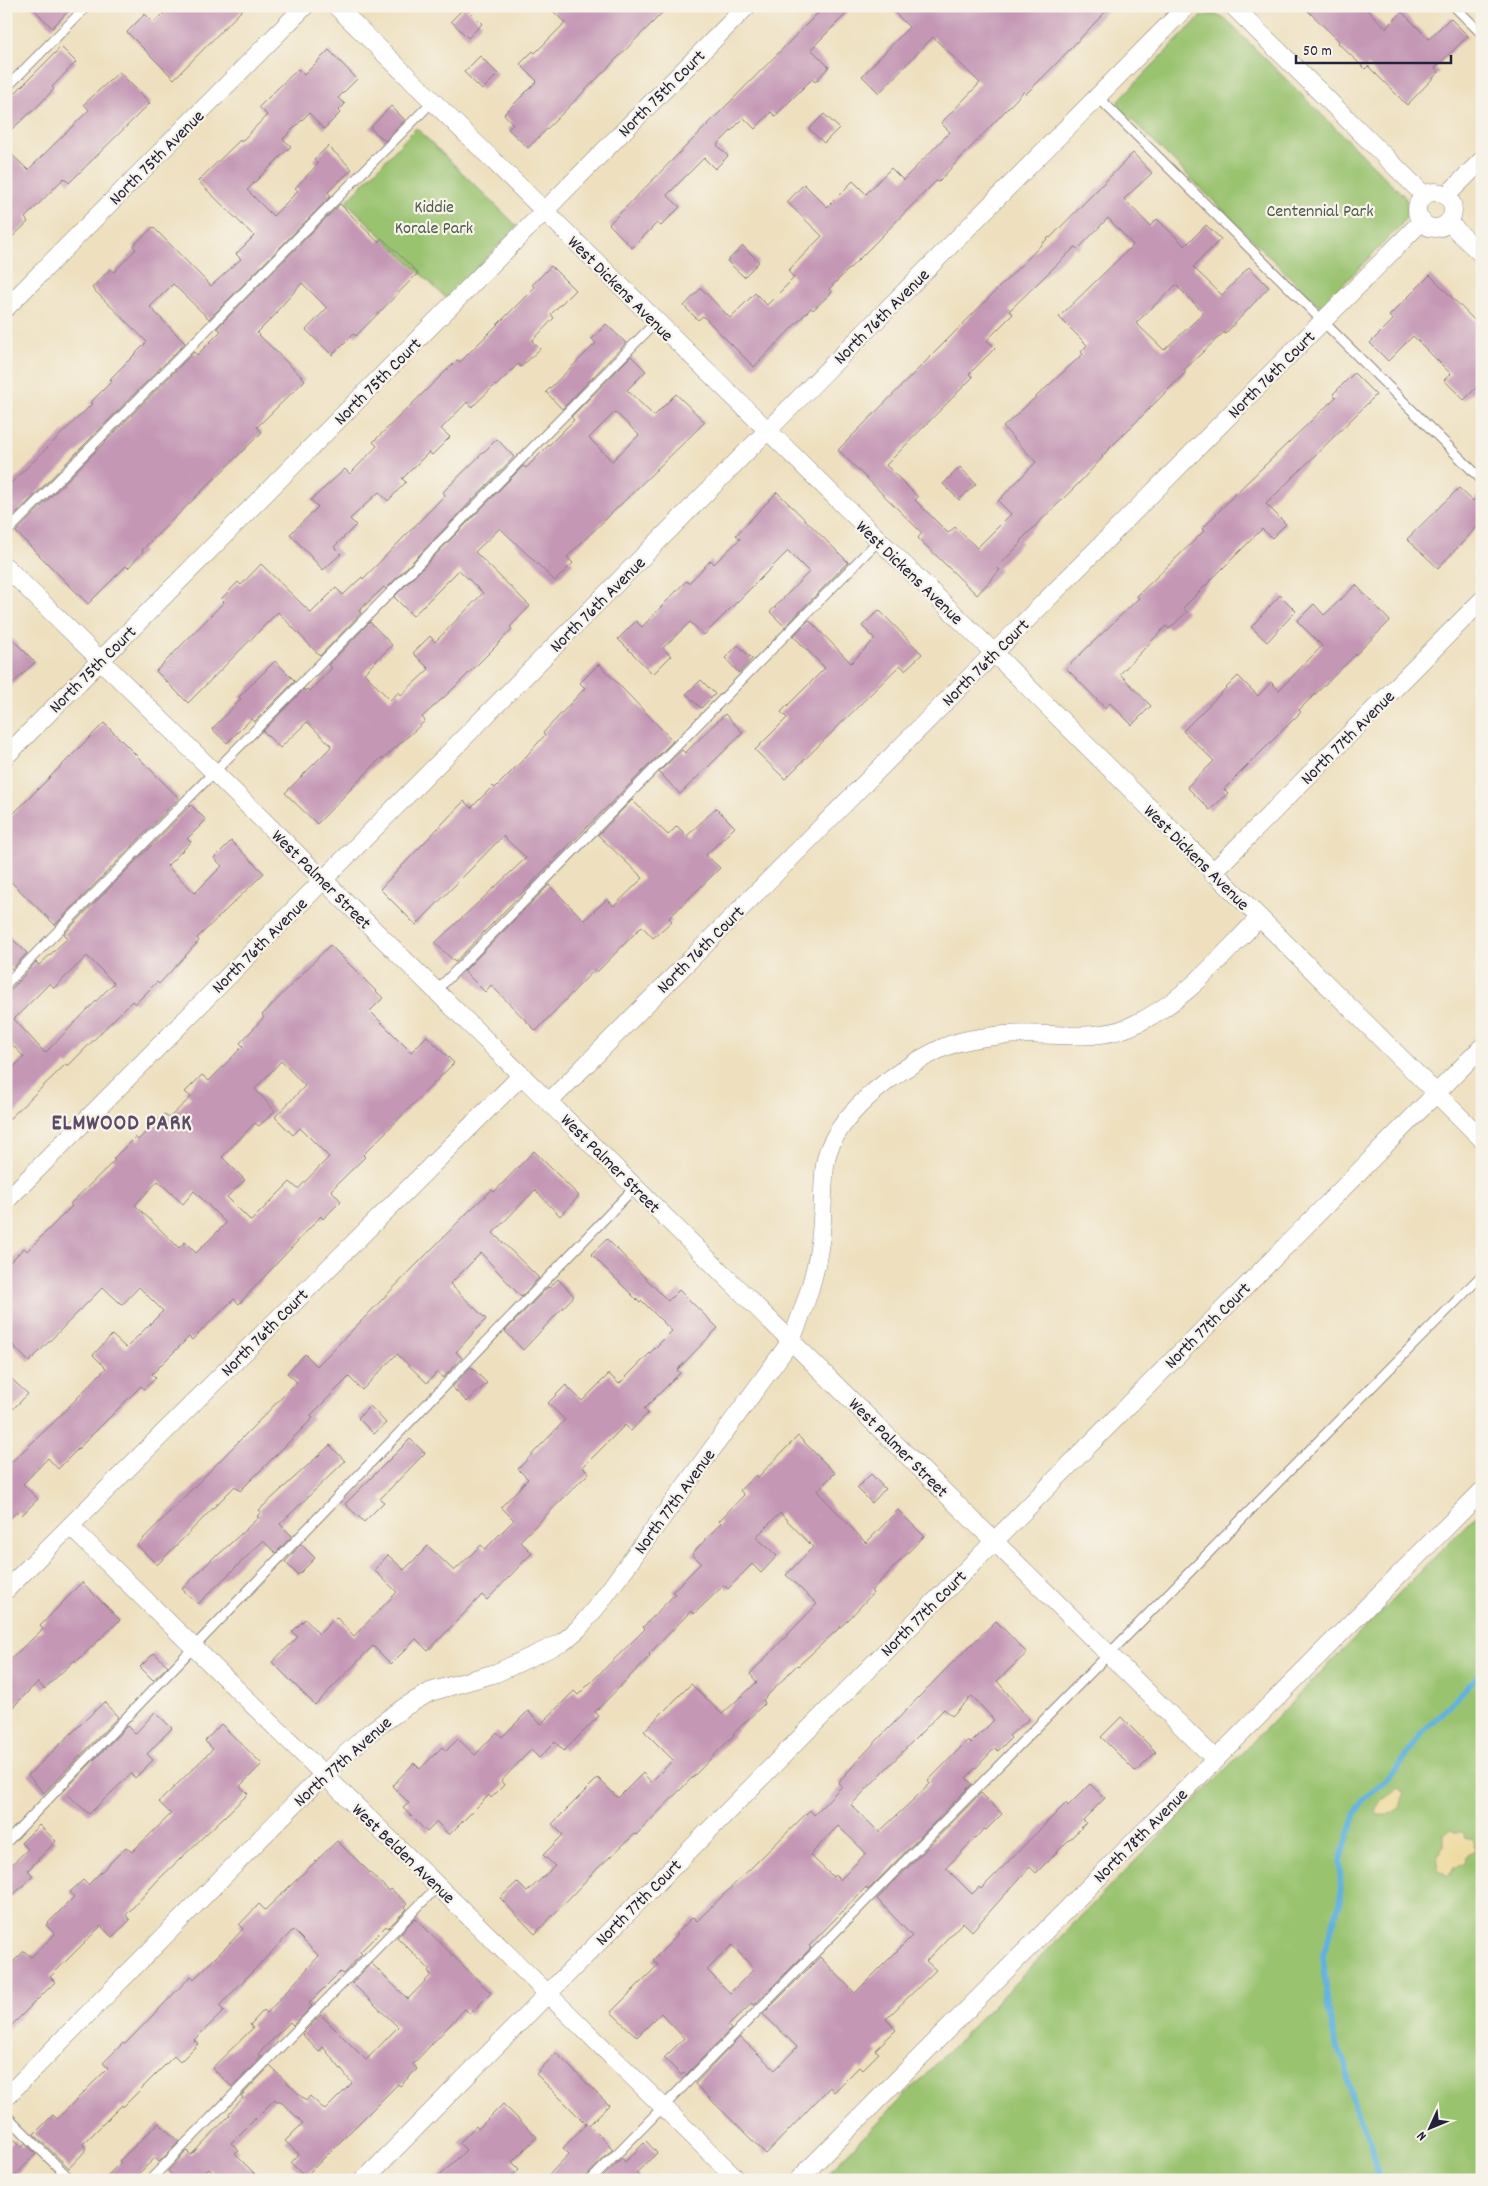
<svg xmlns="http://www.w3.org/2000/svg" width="1488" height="2186" viewBox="0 0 1488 2186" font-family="Dekko,sans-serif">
  <rect width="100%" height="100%" fill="#f7f3e8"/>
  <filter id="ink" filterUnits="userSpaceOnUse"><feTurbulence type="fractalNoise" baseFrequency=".02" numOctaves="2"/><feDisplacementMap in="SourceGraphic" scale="10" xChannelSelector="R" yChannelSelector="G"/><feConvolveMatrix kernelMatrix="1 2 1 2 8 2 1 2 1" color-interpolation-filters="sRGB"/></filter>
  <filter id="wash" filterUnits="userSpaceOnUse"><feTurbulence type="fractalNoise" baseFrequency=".0096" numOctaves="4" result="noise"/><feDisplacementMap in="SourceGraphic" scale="20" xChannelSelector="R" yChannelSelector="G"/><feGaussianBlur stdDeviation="1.12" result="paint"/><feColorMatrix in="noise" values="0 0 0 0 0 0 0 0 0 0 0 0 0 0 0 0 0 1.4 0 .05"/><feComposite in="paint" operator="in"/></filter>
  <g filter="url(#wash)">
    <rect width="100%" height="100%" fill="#eee0bf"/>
    <!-- green -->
    <g fill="#9ac36f" stroke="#5e7255">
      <path d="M1209,15H1216L1225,19L1405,197C1410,210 1408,215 1400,226L1322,306L1318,305L1118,106L1119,100L1200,17Z"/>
      <polygon points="416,128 517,226 447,299 346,202"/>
      <polygon points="1482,1509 1482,2180 821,2180"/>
    </g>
    <!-- sand -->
    <g fill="#eeda9e" stroke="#887e6c">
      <polygon points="1399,1787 1404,1793 1400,1808 1388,1815 1377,1815 1375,1811 1381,1800"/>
      <polygon points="1450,1829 1455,1832 1462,1832 1464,1838 1474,1840 1475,1851 1466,1856 1464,1862 1454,1868 1448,1877 1438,1870 1436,1858 1444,1844 1444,1835"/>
    </g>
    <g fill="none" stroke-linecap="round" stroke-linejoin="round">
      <!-- stream -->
      <polyline stroke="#62b2dc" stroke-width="6" points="1378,2180 1373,2144 1359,2116 1351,2095 1346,2064 1335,2041 1328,2008 1323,1955 1341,1899 1340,1861 1356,1813 1363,1800 1397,1769 1420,1735 1482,1672"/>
    </g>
    <g id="blocks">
      <!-- building -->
      <g fill="#c498b5" fill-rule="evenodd">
        <polygon points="31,6 73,6 52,28"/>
        <polygon points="171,6 246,6 174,79 127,32 145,14 154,23"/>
        <polygon points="548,6 669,6 528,148 508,129 513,124 504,114 537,81 520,64 533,51 535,53 565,23"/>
        <polygon points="825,6 854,6 811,49 829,67 815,82 812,79 775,116 771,112 755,129 744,118 717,145 728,156 715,169 704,158 667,195 680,207 661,226 657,223 632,248 609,224"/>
        <polygon points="888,6 1111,6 1052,68 1026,94 1024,91 938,182 936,181 872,246 829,289 832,292 813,310 811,308 754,367 703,316 698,320 684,306 701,288 730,318 755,293 767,305 794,278 788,271 822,236 787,202 804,184 827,207 853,181 866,194 891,168 903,180 950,132 941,123 980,83 933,37 879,93 862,76 909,27"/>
        <polygon points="1303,6 1363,6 1386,28 1402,12 1429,39 1450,18 1468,36 1435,68 1439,72 1407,105 1368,66 1365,69 1338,43 1339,41"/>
        <polygon points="465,7 482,24 468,38 451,21"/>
        <polygon points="61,47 76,62 52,87 54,89 35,109 6,134 6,102"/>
        <polygon points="329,50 357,79 338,98 345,104 338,111 340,113 324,129 309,113 283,139 291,146 247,190 273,216 298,191 295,188 318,164 314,160 328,146 352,169 328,192 331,196 209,319 173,284 150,307 185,343 7,523 6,488 92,404 90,403 112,381 110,379 147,342 92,288 110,269 114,272 136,249 133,246 153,227 211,286 241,259 236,254 254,236 198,181 240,140 241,142 267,115 259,107 276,90 298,69 304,75"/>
        <polygon points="480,56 498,74 482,90 464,72"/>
        <polygon points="119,72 150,103 69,183 64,178 25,218 28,222 6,243 6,149 28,170 89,110 84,104"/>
        <polygon points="391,106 405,120 385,141 370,128"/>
        <polygon points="824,114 839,128 824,143 809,129"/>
        <path d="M1133,153L1152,173L1124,199L1150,226L1157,219L1185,246L1206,225L1221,239L1193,267L1222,295L1249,267L1269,287L1225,334L1224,332L1184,370L1186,372L1102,456L1103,457L1078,484L1020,541L1022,542L997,568L1000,570L977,595L918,538L922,533L838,450L1049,237L1050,238ZM1108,218L1133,245L1059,317L1087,345L1081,352L1083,354L1003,427L1036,462L998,501L1011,514L977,548L955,527L948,533L915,500L918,497L886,465L973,377L969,374L995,348L987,340L1013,314L1009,311L1075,247L1078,249ZM1176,285L1204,313L1164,350L1136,323Z"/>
        <polygon points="340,204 378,242 382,238 418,273 356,336 353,334 332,355 306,330 327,308 302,283 277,311 278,312 257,333 305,380 257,427 262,432 142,550 143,552 128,568 126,566 88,604 16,532 194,352 197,355 221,331 217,328"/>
        <polygon points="743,246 759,262 744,277 727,261"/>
        <polygon points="551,266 575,290 551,314 554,318 532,341 540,349 521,367 518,364 496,386 495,385 472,407 467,402 441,429 450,437 432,455 429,452 402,479 406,482 388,501 379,492 350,519 356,525 334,547 341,554 323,570 290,534 318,507 311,500 345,469 350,474 377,446 373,442 457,360 460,362 535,287 532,285"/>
        <polygon points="1430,275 1482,328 1482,382 1464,400 1444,380 1451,374 1413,336 1388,361 1370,343 1393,320 1389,316"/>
        <polygon points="606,324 626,343 562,409 546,392 596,343 592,339"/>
        <path d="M631,356L646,371L627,390L654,416L676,394L705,422L567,557L573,563L555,581L500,528L475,552L530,606L510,627L512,629L496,646L451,691L422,717L425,721L383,759L381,758L317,824L285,793L330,748L331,745L307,722L280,748L263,731L304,689L305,691L307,689L310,691L332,668L328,665L370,622L392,645L364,673L390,700L399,692L401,695L429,669L413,653L430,636L435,642L483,593L459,570L413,616L394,597L523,466L526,468L574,420L571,417ZM615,412L639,435L612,461L589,438Z"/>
        <polygon points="1354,373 1376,395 1266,504 1286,524 1272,538 1262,529 1183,608 1187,612 1169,629 1166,626 1120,674 1151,706 1132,725 1110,703 1105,708 1066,668 1139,598 1137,596 1204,531 1202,529 1237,492 1336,397 1333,394"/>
        <polygon points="497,439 514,457 386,589 384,587 359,611 361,613 320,656 278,612 188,703 156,671 224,602 221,599 238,582 241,585 261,564 311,613 336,588 343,595 362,577 363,579 445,495 443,492"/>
        <polygon points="960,467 976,484 959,500 943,484"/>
        <polygon points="1459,488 1473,501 1482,492 1482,522 1438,568 1407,539"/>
        <polygon points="777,492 848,562 785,627 770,612 809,572 788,551 704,635 690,622 663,648 671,656 653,674 618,639 636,621 642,627 686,581 689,583 711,560 714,564 740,539 736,535"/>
        <polygon points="1356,585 1390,621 1299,710 1301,712 1224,789 1228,793 1210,810 1187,787 1214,761 1183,731 1238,676 1258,696 1271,682 1279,690 1322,646 1297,621 1314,604 1324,615"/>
        <polygon points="1280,595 1296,611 1267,642 1251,627"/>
        <polygon points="879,610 922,654 905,670 900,665 785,779 755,750 787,718 781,712 825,668 793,636 809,620 851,663 875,639 862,626"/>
        <polygon points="6,633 35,662 6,690"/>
        <polygon points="738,645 752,659 739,673 725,658"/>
        <polygon points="275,661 295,681 254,722 251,719 227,743 212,729 241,699 239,697"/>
        <polygon points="599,664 673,741 557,857 455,962 435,943 526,858 503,836 416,925 380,889 464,801 471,808 493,786 495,788 521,762 545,735 543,733 585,688 580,683"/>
        <polygon points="701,680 715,694 701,708 686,694"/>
        <polygon points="725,714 743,733 680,794 659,772 682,750 685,753"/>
        <polygon points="104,723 179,798 55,925 6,877 6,821"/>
        <polygon points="632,800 668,835 677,826 687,836 716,808 735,827 706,855 720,868 669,918 672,921 653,938 642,926 597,972 595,969 536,1031 491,985 485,992 464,971 549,885 584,920 607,899 614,906 643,878 598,835"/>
        <path d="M191,805L206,820L187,839L191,842L167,866L195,893L222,866L214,858L231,841L264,873L197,938L199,941L159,984L157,982L135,1004L132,1001L68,1066L66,1064L6,1122V1074L24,1057L6,1038V995L36,962L39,965L68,938L64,934ZM87,956L114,983L45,1053L14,1019L50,983L54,988Z"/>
        <polygon points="6,933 27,953 12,969 6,964"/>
        <path d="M330,945L383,998L370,1011L411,1052L427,1036L454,1063L363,1155L365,1157L331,1190L341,1201L323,1219L321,1216L239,1304L234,1299L192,1340L189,1337L152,1374L156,1378L144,1389L141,1386L58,1469L48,1458L23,1484L38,1499L22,1515L18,1511L6,1522V1467L51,1425L106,1368L93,1355L112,1335L126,1348L163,1311L139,1287L122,1305L103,1287L29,1362L6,1338V1266L24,1248L27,1251L72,1206L70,1204L115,1160L113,1159L135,1137L138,1140L164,1114L169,1118L191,1097L185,1092L202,1075L209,1081L243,1046L240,1043L264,1017L262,1015ZM281,1061L305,1086L275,1117L293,1135L300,1128L329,1157L298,1189L290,1182L251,1221L227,1197L245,1180L222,1157L255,1123L259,1126L275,1111L255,1089ZM158,1181L183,1204L194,1191L226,1223L196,1253L185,1242L179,1248L135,1205Z"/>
        <polygon points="534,1151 579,1196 560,1216 535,1190 493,1233 539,1278 521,1297 481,1253 450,1284 486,1319 456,1352 462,1358 443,1378 437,1372 427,1383 397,1354 362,1390 349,1377 310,1416 313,1418 240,1491 235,1486 157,1565 137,1545 297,1382 287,1373 305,1354 317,1366 470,1210 492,1190 494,1192"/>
        <polygon points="607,1239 668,1301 679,1290 718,1328 677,1370 680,1373 644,1409 648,1413 631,1431 625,1425 583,1467 589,1473 520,1541 532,1553 487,1600 482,1595 428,1651 416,1639 391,1664 373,1646 315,1705 272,1662 298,1637 292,1632 305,1619 319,1634 336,1617 354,1636 397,1592 374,1570 388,1555 404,1570 428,1546 454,1571 481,1545 485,1549 514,1520 501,1507 528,1479 518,1469 565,1420 548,1403 566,1385 582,1401 609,1374 619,1384 672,1331 642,1301 640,1303 591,1254"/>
        <polygon points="558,1279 574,1296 523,1350 505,1331 548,1287 549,1288"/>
        <polygon points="471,1367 487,1383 467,1402 452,1387"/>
        <polygon points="6,1374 28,1394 6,1416"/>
        <polygon points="370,1406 386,1423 374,1434 358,1418"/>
        <polygon points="798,1436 835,1473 817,1491 866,1543 898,1510 924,1536 871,1591 873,1593 849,1619 798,1666 797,1665 763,1700 765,1703 733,1734 734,1735 636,1835 635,1834 597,1869 535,1934 500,1898 517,1882 527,1892 555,1866 543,1855 563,1835 552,1824 598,1778 618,1798 643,1773 651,1782 673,1760 644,1731 691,1684 722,1714 757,1682 750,1674 817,1604 786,1575 813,1547 780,1513 756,1537 777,1556 761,1573 752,1564 728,1589 724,1585 694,1614 691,1611 649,1654 650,1656 595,1712 599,1716 564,1751 555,1742 539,1758 531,1750 501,1781 504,1785 491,1798 489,1795 449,1835 437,1822 427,1832 403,1808 409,1803 392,1786 414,1763 420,1769 442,1747 446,1751 458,1739 475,1755 497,1732 502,1737 528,1711 541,1724 574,1691 578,1695 645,1629 643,1627 675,1594 672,1592 701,1563 692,1554 721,1523 719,1521 744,1495 740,1490 756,1475 758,1477"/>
        <polygon points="410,1439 425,1453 380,1499 384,1502 364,1522 345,1504"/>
        <polygon points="330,1445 345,1461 280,1524 292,1536 276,1553 263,1541 198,1604 182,1589 216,1555 217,1556 259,1517 257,1516 261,1512 259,1510"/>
        <polygon points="871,1474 885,1489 872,1503 857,1488"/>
        <polygon points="301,1544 315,1558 298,1575 285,1562"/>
        <polygon points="82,1582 120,1620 76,1662 75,1660 44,1689 38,1682 6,1714 6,1663 43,1629 40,1626"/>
        <path d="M996,1621L1027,1653L997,1681L1029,1719L1009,1736L1011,1738L998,1751L995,1748L966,1778L972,1784L868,1890L866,1887L809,1946L811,1948L754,2005L752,2003L728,2026L731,2029L686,2075L684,2073L681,2075L664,2058L684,2038L661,2013L637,2037L611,2012L658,1965L653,1960L678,1935L676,1934L693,1917L697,1921L810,1810L814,1815L842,1786L838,1783L859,1759L946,1669ZM972,1696L994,1720L971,1743L968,1740L928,1781L930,1784L879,1832L851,1805L944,1709L952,1716ZM838,1826L866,1853L840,1880L835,1875L833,1877L810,1855ZM732,1945L754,1969L730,1993L707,1970Z"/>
        <polygon points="154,1653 168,1666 153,1680 140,1667"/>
        <polygon points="104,1702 118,1717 44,1793 28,1775"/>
        <polygon points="155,1712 172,1728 147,1754 153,1760 135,1778 131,1774 89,1814 64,1791 127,1726 135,1734"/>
        <polygon points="1121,1717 1156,1752 1136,1772 1101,1737"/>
        <polygon points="221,1724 262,1764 240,1786 248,1794 158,1880 126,1915 130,1920 112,1937 101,1926 50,1977 55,1982 6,2031 6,1969 24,1951 31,1957 55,1934 46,1925 74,1897 70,1892 83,1880 88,1885 126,1847 132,1852 171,1814 159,1802 213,1749 205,1741"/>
        <polygon points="1090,1784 1105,1798 1083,1820 1086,1823 1036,1873 1030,1867 972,1931 963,1922 926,1961 936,1970 886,2019 896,2030 875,2050 879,2053 862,2070 859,2067 834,2092 830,2087 766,2154 695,2084 740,2037 775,2070 797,2047 763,2014 820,1957 855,1993 912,1936 877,1899 981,1793 1002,1814 986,1830 984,1829 946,1868 972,1894 979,1887 981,1889 1066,1803 1068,1806"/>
        <polygon points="39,1825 56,1841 28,1870 33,1876 6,1902 6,1870 28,1849 21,1843"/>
        <polygon points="337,1841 389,1891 391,1889 407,1904 404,1907 407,1909 388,1928 386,1926 360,1952 362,1954 343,1974 340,1972 309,2003 312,2006 293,2025 290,2022 258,2054 261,2057 232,2087 212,2068 253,2028 250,2025 264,2010 267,2013 319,1956 293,1930 219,2006 224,2011 194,2040 198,2044 180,2062 174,2056 123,2107 122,2105 83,2144 87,2149 69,2168 34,2134 53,2115 57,2119 108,2068 103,2063 123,2043 125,2044 191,1976 194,1979 228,1945 243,1929 239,1925 259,1904 265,1910"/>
        <polygon points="415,1918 491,1993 470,2014 465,2009 413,2064 417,2069 400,2086 398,2084 305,2177 291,2163 299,2154 285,2141 303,2123 279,2100 278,2102 275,2099 231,2143 239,2151 235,2154 261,2180 220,2180 209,2169 197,2180 177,2180 168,2171 187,2151 191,2155 230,2115 229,2113 243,2098 241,2096 270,2066 306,2101 310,2096 325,2110 352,2083 323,2047 319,2052 302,2034 321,2015 366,2060 398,2027 352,1983 371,1963 408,1999 431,1975 428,1972 430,1970 397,1937"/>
        <polygon points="556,2053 609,2105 589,2125 613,2149 587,2176 585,2180 544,2180 569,2154 563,2148 586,2124 536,2074"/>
        <polygon points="503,2104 537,2137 512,2162 519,2169 508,2180 436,2180 466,2150 459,2143 476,2126 478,2129"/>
        <polygon points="159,2123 179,2142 159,2162 155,2158 132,2180 103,2180 121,2162 119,2161"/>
        <polygon points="15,2140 22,2147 25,2143 36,2154 11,2180 6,2180 6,2148"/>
        <polygon points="646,2141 657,2153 636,2173 643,2180 600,2180 622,2158 625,2162"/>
      </g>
    </g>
  </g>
  <g filter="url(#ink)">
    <use href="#blocks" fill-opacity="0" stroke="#88817d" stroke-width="1"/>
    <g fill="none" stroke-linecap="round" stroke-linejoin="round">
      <defs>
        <g id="service">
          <polyline points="1454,6 1482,34"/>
          <polyline points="6,88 87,6"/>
          <polyline points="1098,97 1482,480"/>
          <polyline points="6,533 433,101"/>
          <polyline points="6,984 656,322"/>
          <polyline points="436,991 878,541"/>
          <polyline points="6,1843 635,1187"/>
          <polyline points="6,2115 71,2180"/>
          <polyline points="150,2180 438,1886"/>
          <polyline points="591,2180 1482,1275"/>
        </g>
        <g id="minor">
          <polyline points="336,6 994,653 1482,1139"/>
          <polyline points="1233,6 1424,195"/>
          <circle cx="1435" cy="210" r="18"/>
          <polyline points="1446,196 1482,160"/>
          <polyline points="1448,222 1482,255"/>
          <polyline points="6,308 305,6"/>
          <polyline points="6,567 1215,1759"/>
          <polyline points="6,756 747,6"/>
          <polyline points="1212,873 1482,600"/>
          <polyline points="549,1102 1422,221"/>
          <polyline points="6,1201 1187,6"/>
          <polyline points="70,1526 738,2180"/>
          <polyline points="6,1590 522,1075"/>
          <path d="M6,2097L323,1775L370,1732L406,1706L430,1692L496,1673L563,1642L578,1629L599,1604L791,1341C805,1306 818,1270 821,1232C824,1210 821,1168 829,1149C846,1107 896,1071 936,1051C957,1040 982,1037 1005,1035C1047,1031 1089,1043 1129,1027C1183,1004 1219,959 1259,918"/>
          <polyline points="364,2180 1482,1047"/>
          <polyline points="798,2180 1482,1491"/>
        </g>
      </defs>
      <!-- service casing -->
      <use href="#service" stroke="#88817d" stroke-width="11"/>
      <!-- minor casing -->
      <use href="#minor" stroke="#88817d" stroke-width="19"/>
      <!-- service -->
      <use href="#service" stroke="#fff" stroke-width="9"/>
      <!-- minor -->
      <use href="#minor" stroke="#fff" stroke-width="18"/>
    </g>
  </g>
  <g text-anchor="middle" stroke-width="4.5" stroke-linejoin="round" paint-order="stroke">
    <!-- street labels -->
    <g font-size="18" fill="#22223b" stroke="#f7f3e8">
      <text transform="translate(661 93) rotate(-45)" y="6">North 75th Court</text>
      <text transform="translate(156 157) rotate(-45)" y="6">North 75th Avenue</text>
      <text transform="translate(621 288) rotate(45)" y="6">West Dickens Avenue</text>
      <text transform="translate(881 316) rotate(-45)" y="6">North 76th Avenue</text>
      <text transform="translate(1271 374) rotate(-45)" y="6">North 76th Court</text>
      <text transform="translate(377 381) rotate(-45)" y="6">North 75th Court</text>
      <text transform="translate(910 572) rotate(44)" y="6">West Dickens Avenue</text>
      <text transform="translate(597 604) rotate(-45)" y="6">North 76th Avenue</text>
      <text transform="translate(985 662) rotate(-45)" y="6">North 76th Court</text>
      <text transform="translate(92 669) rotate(-45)" y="6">North 75th Court</text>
      <text transform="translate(1347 737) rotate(-45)" y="6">North 77th Avenue</text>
      <text transform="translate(1197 857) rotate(45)" y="6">West Dickens Avenue</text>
      <text transform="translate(322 879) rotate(45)" y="6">West Palmer Street</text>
      <text transform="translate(259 945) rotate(-45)" y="6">North 76th Avenue</text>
      <text transform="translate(700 949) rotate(-45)" y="6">North 76th Court</text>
      <text transform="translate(611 1163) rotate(45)" y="6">West Palmer Street</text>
      <text transform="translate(1207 1325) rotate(-45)" y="6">North 77th Court</text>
      <text transform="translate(264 1332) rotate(-45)" y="6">North 76th Court</text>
      <text transform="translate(899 1447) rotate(45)" y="6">West Palmer Street</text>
      <text transform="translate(674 1501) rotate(-54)" y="6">North 77th Avenue</text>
      <text transform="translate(923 1613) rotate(-45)" y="6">North 77th Court</text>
      <text transform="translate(342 1761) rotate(-42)" y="6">North 77th Avenue</text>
      <text transform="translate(1140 1835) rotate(-45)" y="6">North 78th Avenue</text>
      <text transform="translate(404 1853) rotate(44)" y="6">West Belden Avenue</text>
      <text transform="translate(638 1902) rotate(-45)" y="6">North 77th Court</text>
    </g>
    <!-- park labels -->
    <g font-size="18" fill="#4c5a4d" stroke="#f7f3e8">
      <text x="434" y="212">Kiddie<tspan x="434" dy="21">Korale Park</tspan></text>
      <text x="1320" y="216">Centennial Park</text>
    </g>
    <!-- district labels -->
    <g font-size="22" font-weight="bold" letter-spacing="1" fill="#5b4b66" stroke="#f7f3e8">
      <text x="122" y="1129">ELMWOOD PARK</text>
    </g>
  </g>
  <!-- margin -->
  <rect width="1488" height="2186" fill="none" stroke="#f7f3e8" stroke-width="25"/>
  <!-- north arrow -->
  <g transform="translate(1430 2128) rotate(226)" stroke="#f7f3e8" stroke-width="4" paint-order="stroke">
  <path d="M0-4L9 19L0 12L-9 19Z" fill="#22223b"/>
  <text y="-8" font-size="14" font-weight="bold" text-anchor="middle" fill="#22223b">N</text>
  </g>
  <!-- scale -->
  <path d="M1296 55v8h155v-8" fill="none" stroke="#22223b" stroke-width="2.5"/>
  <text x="1303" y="55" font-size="15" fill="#22223b" stroke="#f7f3e8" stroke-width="4" paint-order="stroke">50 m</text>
</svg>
